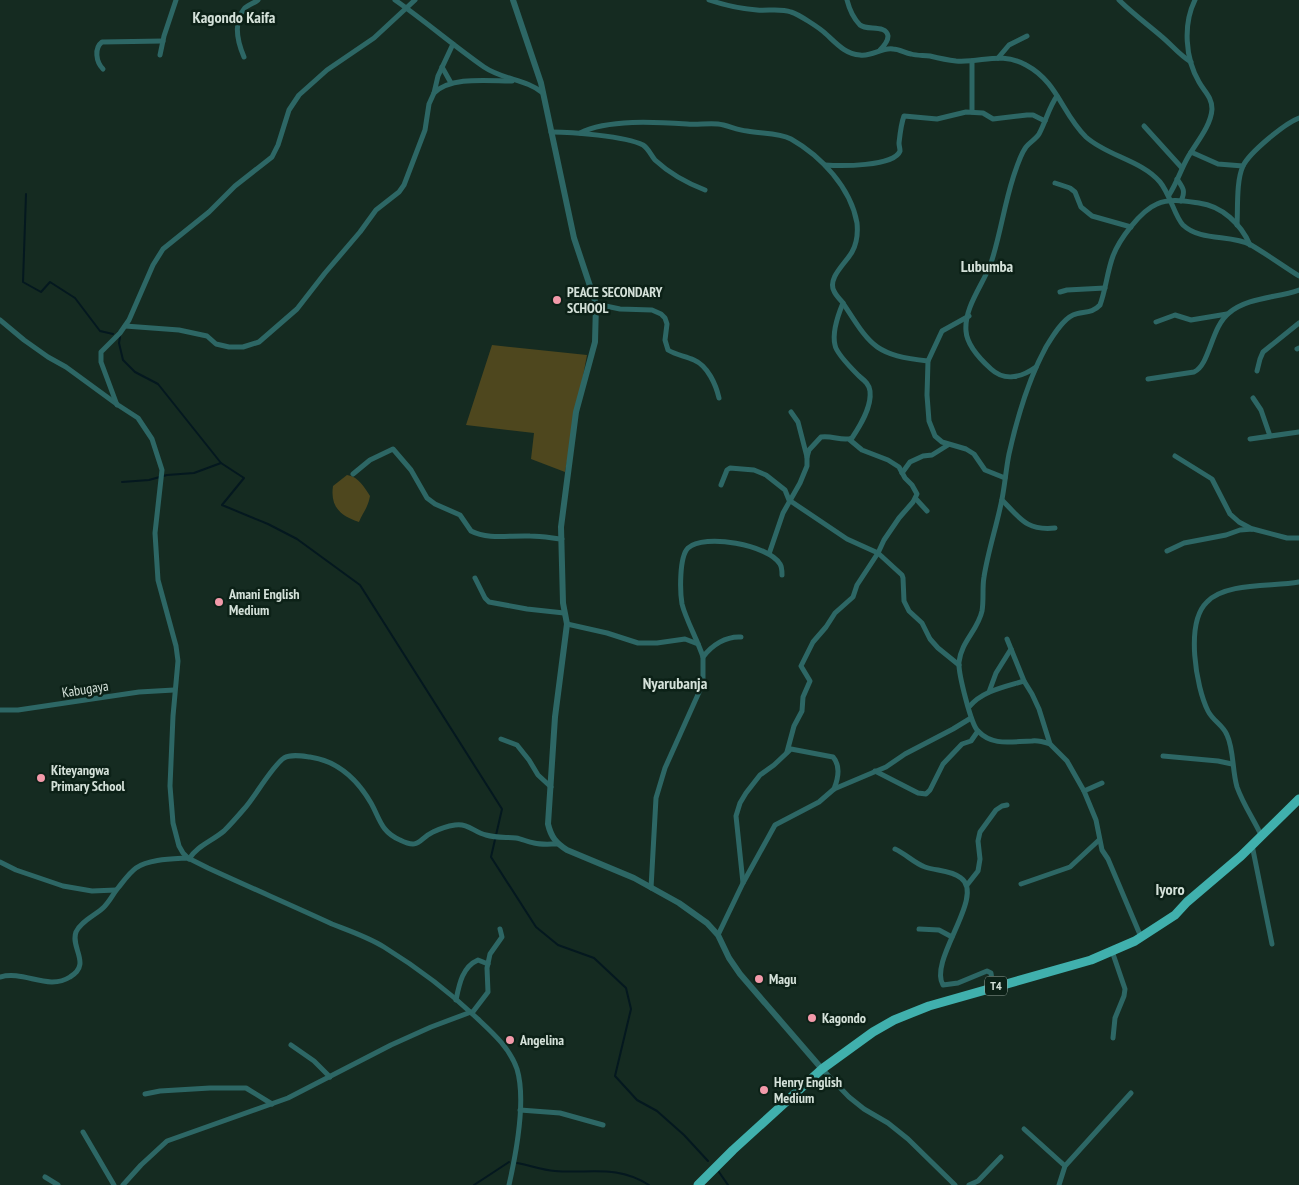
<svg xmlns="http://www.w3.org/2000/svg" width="1299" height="1185" viewBox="0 0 1299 1185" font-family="'PT Sans Narrow',sans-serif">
  <rect width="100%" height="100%" fill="#152b21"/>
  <!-- green -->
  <g fill="#4e471e">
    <polygon points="492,345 587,355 565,472 531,459 534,433 466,425"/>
    <path d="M347,475C359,477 364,487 370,496C368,508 363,512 359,522C340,516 330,506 333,486Z"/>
  </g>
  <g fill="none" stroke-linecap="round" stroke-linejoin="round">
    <!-- stream -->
    <g stroke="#04181f" stroke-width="2">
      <polyline points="26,194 23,282 41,292 50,282 75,298 100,331 113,334"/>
      <polyline points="120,337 119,343 123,360 135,372 158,384 221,463"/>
      <polyline points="122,482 149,480 167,475 194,473 221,463 244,478 222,505 268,524 297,539 360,585 502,809 491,857 536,927 558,945 594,958 626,988 631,1009 615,1076 637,1100 657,1111 684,1135 708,1161"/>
      <path d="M517,1163C529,1165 542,1170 555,1171C589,1174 616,1164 649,1185"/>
      <polyline points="719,1172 728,1185"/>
      <polyline points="474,1185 509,1162"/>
    </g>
    <!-- minor -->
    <g stroke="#2d6765" stroke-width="5">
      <path d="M395,0C425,21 454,46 484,67C503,80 526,79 543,93"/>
      <path d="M709,0C724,5 741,9 757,10C768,11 780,8 791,12C798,14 820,28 826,34C836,43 845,54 860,55C872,57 882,47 893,49C899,49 905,53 911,54C917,56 924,55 930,56C938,58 947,60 956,61C982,63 1001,51 1026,65C1058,82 1062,114 1086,137C1107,156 1141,160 1160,182C1170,194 1175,217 1183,225C1201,242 1231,234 1251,245C1268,255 1283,266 1299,276"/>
      <path d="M847,0C849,8 854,19 860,25C867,31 886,24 888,36C888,42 883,47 880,50"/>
      <path d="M1119,0C1132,13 1147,24 1161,36C1172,45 1179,55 1191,62"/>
      <polyline points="160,55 164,36 176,0"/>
      <path d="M244,57C238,43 233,23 244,9C247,5 253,4 258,0"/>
      <polyline points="998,58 1009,45 1027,36"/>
      <polyline points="442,67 451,83"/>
      <path d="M103,69C96,62 94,48 102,42L163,41"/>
      <path d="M434,93C451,76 489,81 512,81"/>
      <polyline points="972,112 972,61"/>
      <polyline points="1144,126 1182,168"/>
      <path d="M551,132C571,132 625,136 643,145C648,148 651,155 655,160C669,173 687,183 705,190"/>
      <path d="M580,133C608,119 656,122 687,124C697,125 707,123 718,124C727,125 737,130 747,131C762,134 778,132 791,139C821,156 851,188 857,223C858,233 857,243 852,252C846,263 827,278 834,291C836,296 840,299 843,303C871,346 874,355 928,361"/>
      <polyline points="1191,152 1218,164 1243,166"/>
      <path d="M825,165C839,166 894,167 900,151C900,148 899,146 899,143C900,134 901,124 904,116L937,119L966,112L983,113L993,119L1027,115H1033L1045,121"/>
      <path d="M1177,179C1183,188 1186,191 1181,201"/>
      <polyline points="1055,183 1070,188 1075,192 1081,207 1092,216 1131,227"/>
      <path d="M1169,195C1177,183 1181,169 1188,157C1196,143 1211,126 1212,109C1212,97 1204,91 1199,82C1185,58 1183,24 1195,0"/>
      <path d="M1237,225C1238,209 1236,181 1243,166C1249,153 1285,123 1299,118"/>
      <polyline points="1060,292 1067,290 1105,288"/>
      <path d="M596,304L620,309L652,310L661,314L665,318L667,324L665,340L668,350C676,355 685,356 694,360C708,366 716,385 719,398"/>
      <polyline points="969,316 942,331 928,361 927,395 929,421 935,436 942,442 966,449 974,454 985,470 1005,478"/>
      <path d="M0,320L24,340L48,357L66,367L118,405L138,418L152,439L162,470L155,533L158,580L176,646L178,661L173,716L170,786L173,823L179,846L183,853L188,858L208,868C249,887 291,905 332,924C350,931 368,937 384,947C418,968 452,994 480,1021C495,1035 510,1049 517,1069C526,1099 516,1154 509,1185"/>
      <polyline points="1156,322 1175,315 1191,320 1227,314"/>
      <polyline points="125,326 179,330 207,336 216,344 229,347 243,347 259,342 297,309 325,273 360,232 376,210 399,192 404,185 425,130 429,104 434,93 438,76 453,44"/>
      <polyline points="1297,349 1299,348"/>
      <path d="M1036,367C1022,377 1005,382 991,369C981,360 967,346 966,331C964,307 983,285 991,263C1000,236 1004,206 1013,178C1016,169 1020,155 1026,147C1030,142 1036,139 1039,134C1046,121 1049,107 1057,96"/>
      <polyline points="1257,371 1260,359 1263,352 1299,323"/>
      <path d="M1148,379L1194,372C1210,365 1211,327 1229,313C1248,297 1277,298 1299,290"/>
      <polyline points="1253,398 1261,410 1270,436"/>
      <polyline points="117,405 101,362 101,352 120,333 129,320 153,265 163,249 209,212 235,186 272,157 278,145 289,110 299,95 327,70 374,38 415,0"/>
      <polyline points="1250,439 1299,432"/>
      <polyline points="1175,456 1212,479 1230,514 1239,522 1252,529"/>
      <path d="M807,457L809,450L821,437C832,435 843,442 852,438C860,426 872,407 870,391C869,384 865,381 859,376C853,370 836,353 835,345C832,333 838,315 843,303"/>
      <polyline points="902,473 910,462 923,456 932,455 948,445"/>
      <path d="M353,474L370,460L393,449L411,470L427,498L435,504L460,515L471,531C488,540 511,535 530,536C541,536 552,538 562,539"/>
      <polyline points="721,485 727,470 730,468 754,470 766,475 785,490 789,500 847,539 878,553 902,575 903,578 904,601 909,611 922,623 930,639 938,648 959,665"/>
      <polyline points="916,499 927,511"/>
      <path d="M1002,500C1020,518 1026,531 1055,528"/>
      <polyline points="1167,551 1184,543 1226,535 1240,530 1253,529 1287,538 1299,538"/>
      <polyline points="769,554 783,513 800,483 807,466 807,457 798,422 791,412"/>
      <polyline points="475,578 485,598 489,602 527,609 564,613"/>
      <polyline points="567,624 607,633 638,643 657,643 685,639 698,644"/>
      <polyline points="1007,639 1024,681 1032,694 1039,709 1050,744 1067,761 1084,791 1096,820 1102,850 1108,859 1141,937"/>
      <path d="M703,657C698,641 686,620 682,604C680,592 679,557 688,548C704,533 769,545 780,564C782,567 782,571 782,575"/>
      <polyline points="989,692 996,673 1011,649"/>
      <path d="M969,707C982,691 1004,687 1024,681"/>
      <polyline points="0,710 18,710 139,692 174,690"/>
      <polyline points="501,739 517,745 529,760 538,775 551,787"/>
      <path d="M1050,744C1044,742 1038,740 1032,741C1013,741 993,747 978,731C971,725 958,672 959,662C961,642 978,630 982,611C984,600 982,588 984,577C988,551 997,525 1002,499C1005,484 1006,469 1009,454C1017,418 1028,380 1046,347C1052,337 1062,320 1073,315C1082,311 1092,314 1100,305C1106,289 1107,272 1113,256C1119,240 1140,211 1157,204C1170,198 1185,201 1199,203C1222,206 1241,224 1250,245"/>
      <polyline points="787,752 794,726 802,711 803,697 810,681 801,666 813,642 826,627 835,613 853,597 857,585 878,553 884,540 899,518 913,502 917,494 912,485 905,478 899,467 888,460 862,450 850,440"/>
      <polyline points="1163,756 1218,761 1232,764"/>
      <polyline points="875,771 918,793 926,794 930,790 943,764 962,744 971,741 978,731"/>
      <polyline points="1084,791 1102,783"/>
      <path d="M1261,835C1254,820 1243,804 1237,787C1232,770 1234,750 1227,735C1223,725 1213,721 1208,711C1196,687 1185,623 1207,602C1226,582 1273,587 1299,582"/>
      <polyline points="1252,845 1272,944"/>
      <path d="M895,849C906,854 914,863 925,867C936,871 951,870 961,878C986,896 928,960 943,985L958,983L987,971L991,973L993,987"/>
      <path d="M189,859C197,846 212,841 224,831C231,824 238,816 244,809C255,797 272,766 284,758C291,754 302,756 310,757C338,761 357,779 371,803C380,819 381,832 400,840C420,850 418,839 433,832C439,829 448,826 455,825C468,823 474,832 486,835C496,838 506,837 516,838C522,839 528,842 534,843C542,845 550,844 557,844"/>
      <polyline points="0,862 16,870 63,886 92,891 116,890"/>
      <path d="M743,883L736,816L740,803L746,793L760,775L774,765L791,749L833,757C841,766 838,779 834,789"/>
      <polyline points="1021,884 1070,867 1099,840"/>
      <polyline points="967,885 978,871 980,859 978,841 980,832 996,810 1002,806 1007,805"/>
      <path d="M651,888L656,798L665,768L700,690L703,680V657C712,645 726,636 741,637"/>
      <polyline points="919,929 939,930 952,937"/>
      <polyline points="718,935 743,883 775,825 819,802 834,789 886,767 905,754 953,729 971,718"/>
      <polyline points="1112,951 1125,989 1124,996 1115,1018 1113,1038"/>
      <path d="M0,977C24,970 48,991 70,977C92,964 70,948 76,932C81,921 96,915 104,907C110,901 113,894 118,888C123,882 129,873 136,868C149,859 172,859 188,858"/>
      <path d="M456,1000C459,985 462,967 478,960L488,964"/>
      <polyline points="472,1013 488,992 487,968 490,954 502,937 500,929"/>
      <polyline points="291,1045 314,1061 330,1077"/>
      <polyline points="822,1069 849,1097 864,1109 888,1123 908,1139 955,1185"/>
      <polyline points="145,1094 160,1091 210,1088 246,1088 272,1104"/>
      <polyline points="520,1110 560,1113 603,1125"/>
      <polyline points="1024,1129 1065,1166"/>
      <polyline points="83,1132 114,1185"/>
      <polyline points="45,1177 58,1185"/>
      <polyline points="123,1185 141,1165 167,1141 288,1098 391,1045 431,1027 471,1012"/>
      <polyline points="969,1185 978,1181 1001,1157"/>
      <polyline points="1059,1185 1065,1166 1131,1093"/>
    </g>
    <!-- tertiary -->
    <path stroke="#2d6765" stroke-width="6" d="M513,0L541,83L574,238L596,304L595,342L576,412L561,527L563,603L567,624L555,717L548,824C551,837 556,843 567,850L634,878L679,903L707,923L718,935L729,958L740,974L822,1069"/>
    <!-- trunk -->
    <polyline stroke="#40b0ad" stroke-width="9" points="698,1185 733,1150 822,1069 873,1032 894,1020 929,1006 1091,960 1135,941 1175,915 1187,902 1241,856 1299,799"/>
  </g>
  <!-- markers -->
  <g fill="#f39aaa" stroke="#0c2117" stroke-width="2">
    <circle cx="557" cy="300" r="5"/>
    <circle cx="219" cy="602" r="5"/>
    <circle cx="41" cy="778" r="5"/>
    <circle cx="759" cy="979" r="5"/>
    <circle cx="812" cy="1018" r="5"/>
    <circle cx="510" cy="1040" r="5"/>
    <circle cx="764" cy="1090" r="5"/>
  </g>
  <g text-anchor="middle" stroke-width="5" stroke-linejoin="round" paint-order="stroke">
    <!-- shield labels -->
    <rect fill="#0c2117" stroke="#98a79f" stroke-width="1" x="985" y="976.5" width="22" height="19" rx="4"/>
    <g font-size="12" font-weight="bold" fill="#d4e1d9">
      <text x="996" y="990">T4</text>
    </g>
    <!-- poi labels -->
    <g font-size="14" font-weight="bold" fill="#d4e1d9" stroke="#0c2117" text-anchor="start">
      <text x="567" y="297">PEACE SECONDARY<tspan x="567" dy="16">SCHOOL</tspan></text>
      <text x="229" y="599">Amani English<tspan x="229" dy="16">Medium</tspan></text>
      <text x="51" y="775">Kiteyangwa<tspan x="51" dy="16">Primary School</tspan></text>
      <text x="769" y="984">Magu</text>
      <text x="822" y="1023">Kagondo</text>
      <text x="520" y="1045">Angelina</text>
      <text x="774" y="1087">Henry English<tspan x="774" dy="16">Medium</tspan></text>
    </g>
    <!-- street labels -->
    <g font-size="14" fill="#d4e1d9" stroke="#0c2117">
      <text transform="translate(85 689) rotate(-9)" y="5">Kabugaya</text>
    </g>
    <!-- quarter labels -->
    <g font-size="16" font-weight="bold" fill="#d4e1d9" stroke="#0c2117">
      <text x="234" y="23">Kagondo Kaifa</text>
      <text x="987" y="272">Lubumba</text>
      <text x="675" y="689">Nyarubanja</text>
      <text x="1170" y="895">Iyoro</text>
    </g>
  </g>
</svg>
